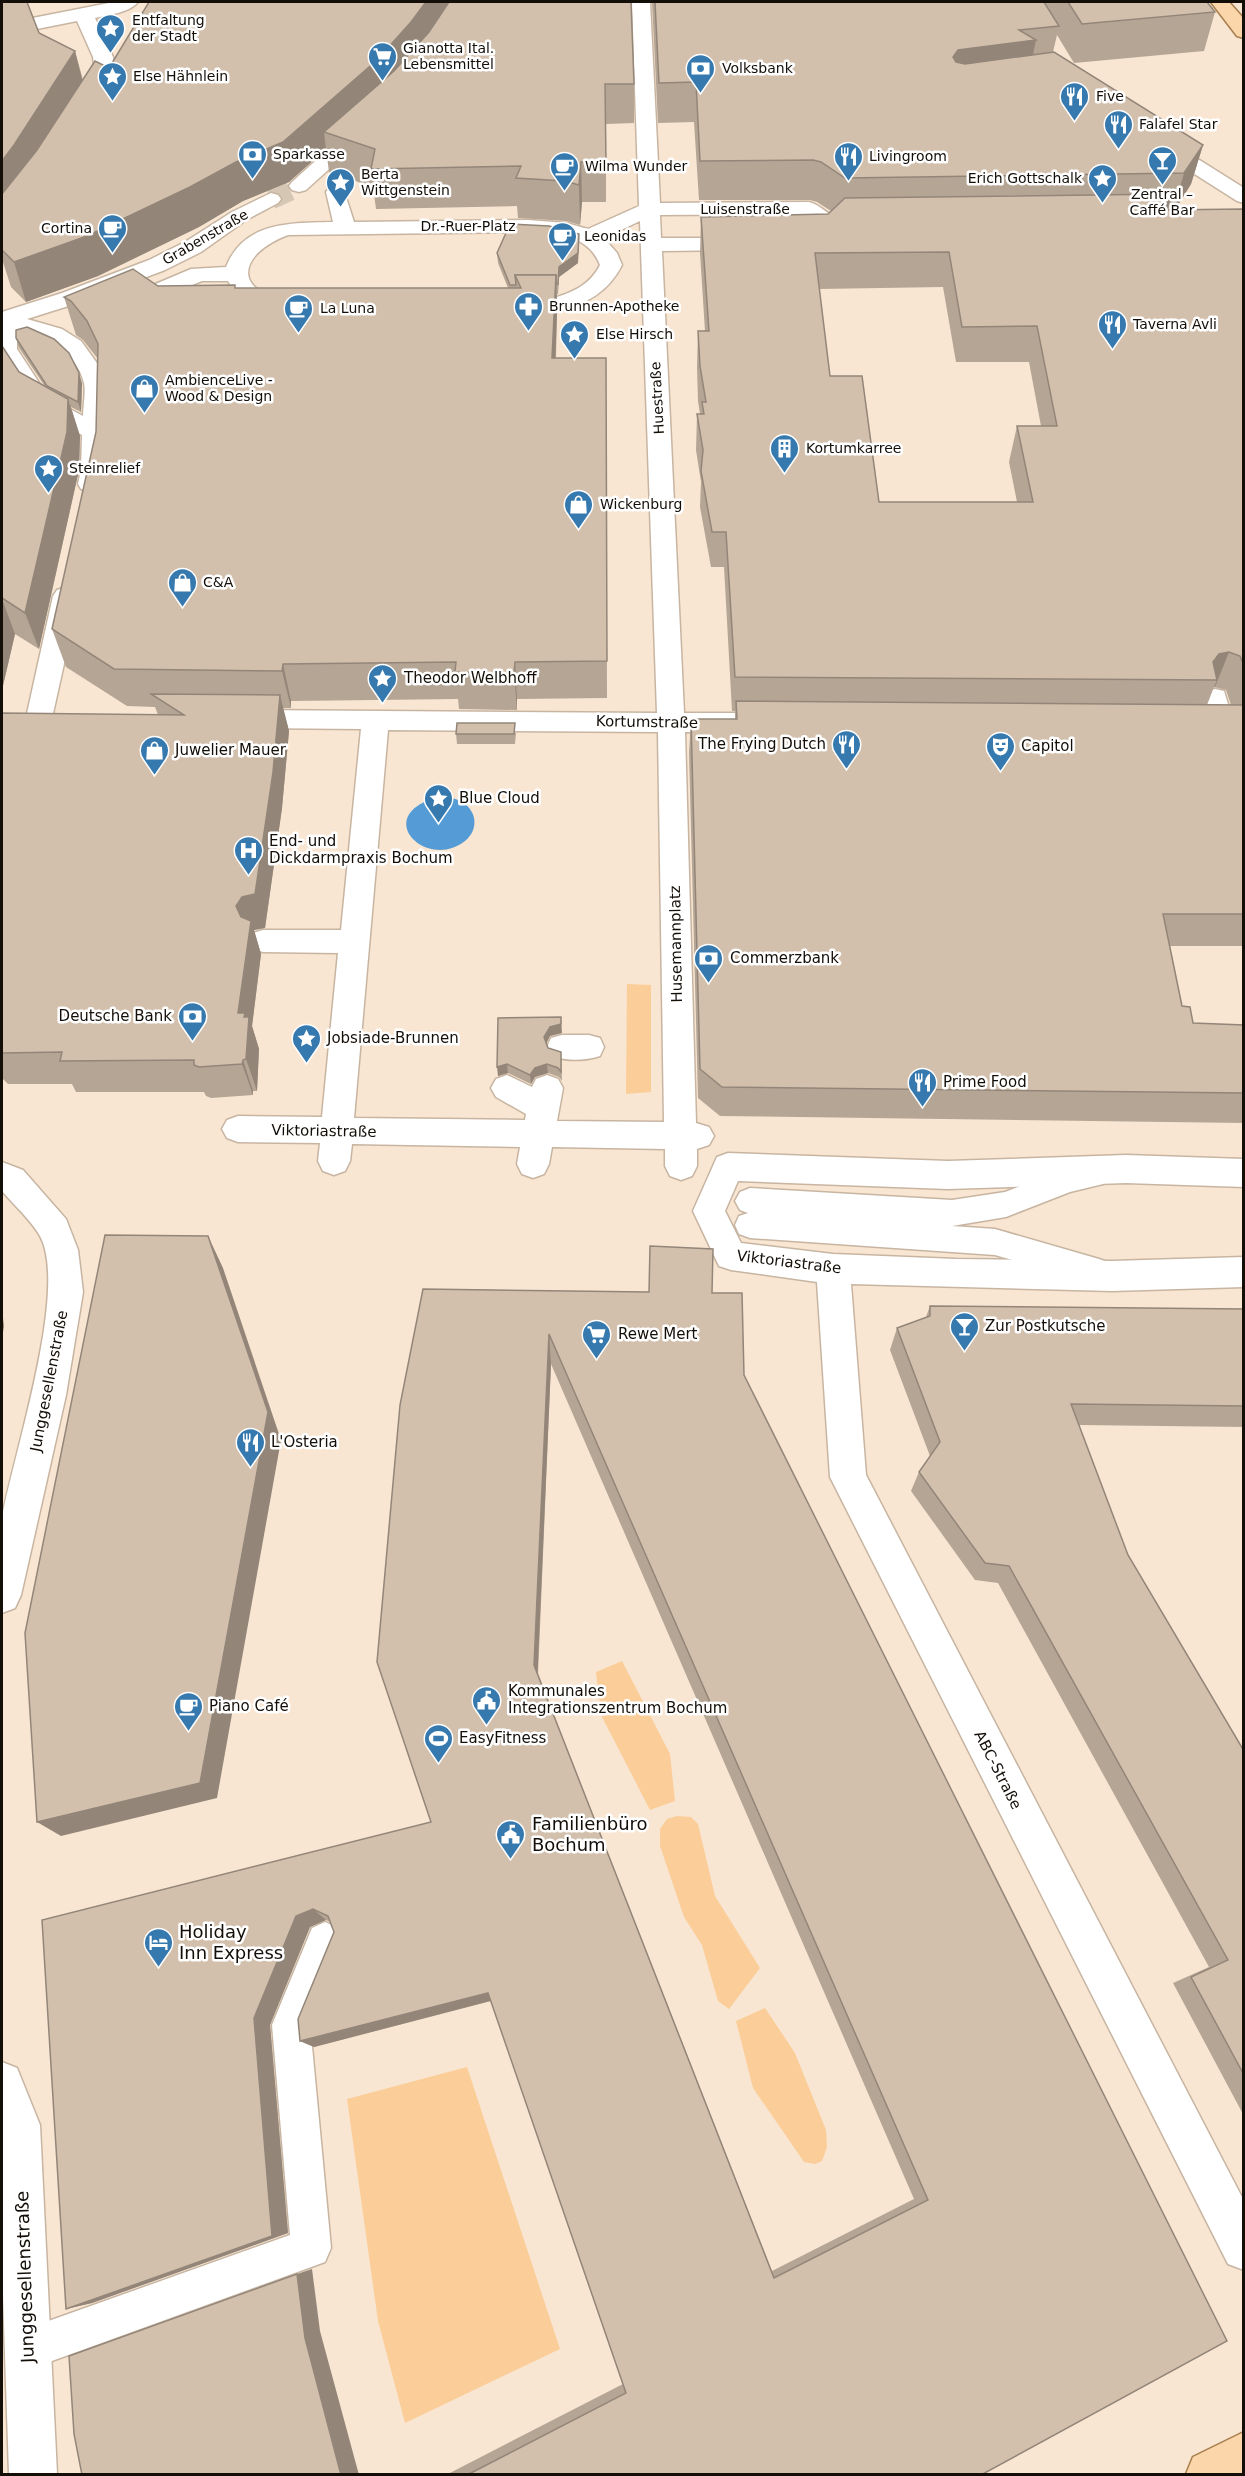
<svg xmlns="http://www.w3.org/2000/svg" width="1245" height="2476" viewBox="0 0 1245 2476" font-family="'DejaVu Sans',sans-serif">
  <rect width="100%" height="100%" fill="#f8e6d2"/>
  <!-- green -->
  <g fill="#fbcd98">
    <polygon points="627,984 651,985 651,1092 626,1094"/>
    <polygon points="622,1661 670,1754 675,1801 650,1810 601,1715 596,1672"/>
    <polygon points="677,1816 691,1817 698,1824 715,1896 760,1968 729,2009 718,2001 702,1945 684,1917 660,1846 660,1829 667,1819"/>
    <polygon points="765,2008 795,2053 826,2130 827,2147 822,2161 815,2164 804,2162 753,2088 736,2021"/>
    <polygon points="467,2067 560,2349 405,2423 378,2321 347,2099"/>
  </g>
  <!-- water -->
  <path fill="#559cd6" d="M435,798C443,798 451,797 458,800C477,808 480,829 465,841C427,871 372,817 435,798Z"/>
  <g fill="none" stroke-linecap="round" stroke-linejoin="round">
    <!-- street-tunnel -->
    <polyline stroke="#d6c6b4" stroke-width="21" stroke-dasharray="21 10" stroke-linecap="butt" points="271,199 299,186"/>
    <defs>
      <g id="lane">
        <polygon points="1093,1163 1103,1166 1108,1175 1103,1184 1070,1192 1006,1217 952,1226 923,1224 995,1229 1099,1259 1110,1263 1114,1272 1110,1281 1099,1285 995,1255 750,1238 739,1234 735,1225 739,1216 748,1213 740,1210 735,1201 740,1192 750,1188 952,1200 1005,1192 1068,1168"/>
        <polygon points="325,1922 338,1928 344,1941 310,2025 331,2248 325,2262 27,2370 12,2364 6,2349 12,2334 290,2235 272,2025 312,1928"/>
      </g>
      <g id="street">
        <path d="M114,2H138C129,13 108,15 95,18L113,57L116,78L96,109H82L79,105L96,78L93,57L77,21L2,36V24Z"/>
        <path d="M632,2H650L660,203L809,202C821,205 829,216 840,220C848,222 857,219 865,222L869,226L865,230L858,232L828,230L804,214L660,215L661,238H743L751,239L754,244L751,249L743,250L662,251L684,713H735L745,716L748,723L745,730L735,733L685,732L696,1123L709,1127L714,1136L709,1145L697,1149V1166L692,1176L681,1180L670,1176L665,1166V1149L552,1147L549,1164L544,1174L533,1178L522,1174L517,1164L520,1147L352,1144L350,1161L345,1171L334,1175L323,1171L318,1161L320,1143L238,1142L227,1138L222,1129L227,1120L238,1116L322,1117L338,953L263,952L253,949L248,941L253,933L263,930H341L361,729L240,728L230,726L227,719L230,712L240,710L657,713L640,221L604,238L617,253L622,265C608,292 588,303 559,311L286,313C263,310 240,302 228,281H202L128,311L120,309L117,304L120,299L191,269L226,267C244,221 291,223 333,222L326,192L329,188L336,186L343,188L354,222L528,220L566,223L588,229L639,206ZM528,232C557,234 588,234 600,265C591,283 576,291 557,297L293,300C233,295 235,255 288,235ZM388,730L658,732L664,1122L557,1121L563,1088L558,1079L547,1075L536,1079L532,1087L507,1075L496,1079L491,1088L496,1097L526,1114L525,1120L354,1118Z"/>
        <polygon points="361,124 368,126 371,130 368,134 306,190 299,192 292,190 289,186 292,182 354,126"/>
        <polygon points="1159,137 1166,139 1244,188 1244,203 1237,201 1152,147 1149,143 1152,139"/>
        <path d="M271,193L278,195L281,199L278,203L246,220L201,252L165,270L78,303L27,319L62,329L81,341L99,366L107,384L105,470L99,489L90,492L81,489L78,484L81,470L82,435L33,408L29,403L2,360V312L62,293L149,260L185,242L232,212ZM17,330C46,339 76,350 84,383C86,393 83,406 83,416L49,398L17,349Z"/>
        <polygon points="66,587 75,590 79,596 52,718 49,725 39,727 29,725 26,718 53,596 57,590"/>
        <polygon points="1215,689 1224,691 1235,727 1232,734 1222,737 1212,734 1209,727 1202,698 1206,691"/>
        <path d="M562,1035H589L600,1038L604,1047L600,1056C584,1061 567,1061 551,1056L547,1047L551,1038Z"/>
        <polygon points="728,1153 948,1161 1126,1155 1244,1159 1244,1187 1126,1183 948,1189 738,1181 725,1211 741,1243 833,1254 956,1259 1112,1261 1244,1257 1244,1287 1112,1291 851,1284 866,1475 1244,2201 1244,2270 1228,2264 830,1477 817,1282 731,1270 719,1266 693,1211 717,1157"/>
        <path d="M2,1162L23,1170L66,1219L78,1250L83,1292L66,1395L21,1595L15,1608L2,1613C0,1593 0,1538 2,1518C13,1456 69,1289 40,1236C31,1220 14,1205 2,1191Z"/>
        <polygon points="2,2062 17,2068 40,2125 57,2474 9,2474 2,2265"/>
      </g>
      <g id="primary">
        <polygon points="1211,2 1229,2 1244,19 1244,38 1237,36"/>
        <polygon points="1244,2432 1244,2474 1186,2474 1193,2457"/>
      </g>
    </defs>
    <!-- lane casing -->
    <use href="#lane" stroke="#c7b5a2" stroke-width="3"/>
    <!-- street casing -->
    <use href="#street" stroke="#c7b5a2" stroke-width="3"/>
    <!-- primary casing -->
    <use href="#primary" stroke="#a87e4c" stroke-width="3"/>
    <!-- lane -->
    <use href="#lane" fill="#fff" fill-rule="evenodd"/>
    <!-- street -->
    <use href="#street" fill="#fff" fill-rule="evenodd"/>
    <!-- primary -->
    <use href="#primary" fill="#fad6aa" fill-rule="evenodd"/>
  </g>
  <!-- wall -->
  <g fill="#b5a595" fill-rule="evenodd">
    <polygon points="2,2 39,33 75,51 83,80 109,68 634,84 634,123 606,124 606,202 582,202 580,225 566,221 518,218 517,206 376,209 373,187 329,172 326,149 289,182 243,201 199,227 98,276 26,302 11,287 2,259"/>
    <path d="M652,2H1207L1215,12L1204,51L1074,63L1057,35L1053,52L1203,145L1191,184L1175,210L1244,209V946H1170L1182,1006L1193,1023L1244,1025V1123L720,1116L698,1098L689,753L691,719H735V711H732L724,567H711L700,507L701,482L696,450L697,414H700L698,401L697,367L698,331H705L700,253L701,217L828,214L831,211L817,202L810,200H699L694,122L658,123ZM943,287L956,362H1029L1041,426H1017L1009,462L1017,502H879L830,376L819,289ZM1214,687L1226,690L1231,705H1207Z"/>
    <polygon points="579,244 578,263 559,277 558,294 557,294 557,313 556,358 606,358 607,698 517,699 517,710 459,709 458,699 291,701 291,708 283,708 289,731 282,808 265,928 254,930 261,954 252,1026 259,1049 257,1091 253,1091 253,1095 211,1098 206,1096 204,1092 76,1092 72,1084 8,1084 2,1078 2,713 158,715 155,707 127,706 66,667 52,629 96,432 98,359 83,340 76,335 64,297 158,286 236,288 508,288 498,263 497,253"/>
    <polygon points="16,338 79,373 82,384 81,412 71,407 80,436 79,470 39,649 15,634 2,690 2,346 19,372 44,385 19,348"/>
    <polygon points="516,733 515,744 457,744 456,734"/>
    <polygon points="498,1018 562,1033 550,1036 546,1043 548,1048 561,1052 562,1081 559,1077 548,1073 535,1077 531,1084 508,1073 498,1076"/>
    <path d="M423,1289L712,1293L744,1375L1227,2341L981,2475H446L623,2384L491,2001L314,2047L300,2041L334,1932L330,1922L326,1920L310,1927L270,2025L288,2233L92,2303L66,2309L42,1920L431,1822ZM551,1364L914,2199L772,2271L538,1675Z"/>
    <polygon points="930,1306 1244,1309 1244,1427 1079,1425 1128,1555 1244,1751 1244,2116 1173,1983 1209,1967 998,1583 975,1580 911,1491 919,1472 930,1456 890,1350 897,1328 926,1317"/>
  </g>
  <!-- shaded-wall -->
  <g fill="#938679">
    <polygon points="426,2 455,2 415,62 324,132 326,149 289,182 243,201 199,227 98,276 26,302 14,262"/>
    <polygon points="1036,40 1028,80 952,90 953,57 958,50"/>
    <polygon points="75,51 85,91 2,217 2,161"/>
    <polygon points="1203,145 1191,184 1173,213 1184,173"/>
    <polygon points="581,162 582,202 580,225 579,185"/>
    <polygon points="1172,194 1162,229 1161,210"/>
    <polygon points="579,234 578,263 559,277 558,294 559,267"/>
    <polygon points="556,275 557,313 554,397 552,358"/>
    <polygon points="79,373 82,384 81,412 78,402"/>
    <polygon points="68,399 80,436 79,470 39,649 25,613"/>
    <polygon points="2,599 15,634 2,690"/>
    <polygon points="1229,652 1215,687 1214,687 1217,680 1213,662 1219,654"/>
    <polygon points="515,662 517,699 517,710 514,673"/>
    <polygon points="283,664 291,701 291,708 282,671"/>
    <polygon points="280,695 289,731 282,808 265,928 254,930 261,954 252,1026 259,1049 257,1091 246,1059 238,1013 236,906"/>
    <polygon points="561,1017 562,1033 550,1036 545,1046 544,1037 550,1027"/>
    <polygon points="243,1060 253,1091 253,1095 242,1064"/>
    <polygon points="507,1064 508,1073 498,1076 497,1067"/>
    <polygon points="547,1064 548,1073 535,1077 531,1084 530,1075 535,1068"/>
    <polygon points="208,1236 223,1268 281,1440 217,1798 61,1836 37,1822"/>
    <polygon points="2,1310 4,1326 2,1339"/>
    <polygon points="549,1334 551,1364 537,1685 534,1665"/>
    <polygon points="313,1909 326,1920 310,1927 270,2025 288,2233 92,2303 66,2309 254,2018 296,1916"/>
    <polygon points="488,1993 494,2000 314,2047 300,2041"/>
    <polygon points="312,2269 320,2331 359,2475 341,2475 305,2338 297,2274"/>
  </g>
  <!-- building -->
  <g fill="#d2c0ad" stroke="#938679" stroke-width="1.5" fill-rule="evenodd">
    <polygon points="2,2 27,2 39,33 75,51 14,145 2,161"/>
    <polygon points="149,2 426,2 411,22 377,60 283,142 236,162 190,187 87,236 14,262 2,250 2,194 37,150 95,61 109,68"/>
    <polygon points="449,2 631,2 634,84 605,84 606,162 581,162 579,185 565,181 516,178 521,166 371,169 375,149 324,132 394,71 429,32"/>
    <polygon points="655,2 1044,2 1059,26 1019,30 1036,40 958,50 953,57 956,62 965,64 1054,52 1203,145 1184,173 845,178 821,162 813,160 700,161 696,82 659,83"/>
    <polygon points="1068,2 1207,2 1215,12 1082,24"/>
    <path d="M1172,194L1161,210L1244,209V665L1240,656L1229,652L1219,654L1213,662L1217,680L735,677L726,532H712L701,471L703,450L697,414H704L702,402H706L700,366L698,331H709L701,217L828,214L845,198ZM949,252L962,327L1037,326L1057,426H1017L1033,502H879L862,376H830L815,253Z"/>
    <polygon points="510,224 549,226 579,234 578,253 559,267 558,284 556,284 556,275 515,275 516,285 510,285 497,253"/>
    <polygon points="133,269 158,286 235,285 235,288 521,288 515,275 556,275 552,358 606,358 607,661 515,662 514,673 455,672 456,662 283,664 282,671 114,669 52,629 96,432 98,344 87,321 71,301 64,297"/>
    <polygon points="27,327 54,339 69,353 79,373 78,402 47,386 16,338 16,330"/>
    <polygon points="2,346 19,372 68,399 67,432 25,613 2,598"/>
    <polygon points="151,694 280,695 273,772 255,894 242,897 236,906 241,917 251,921 238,1013 245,1013 244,1017 249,1017 246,1059 243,1060 242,1064 199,1067 194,1065 194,1060 60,1061 62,1052 2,1053 2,713 184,715"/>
    <polygon points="736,701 1244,705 1244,914 1163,914 1182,1006 1190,1007 1193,1023 1244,1025 1244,1093 722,1087 700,1069 691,719 737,719"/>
    <polygon points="457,723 515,723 514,734 456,734"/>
    <polygon points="561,1017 561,1024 550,1027 544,1037 548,1048 561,1052 561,1072 558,1068 547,1064 535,1068 530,1075 507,1064 497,1067 498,1018"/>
    <polygon points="105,1235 208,1236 268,1412 200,1783 37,1822 25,1633"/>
    <path d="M650,1246L713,1249L712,1293H742L744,1375L1227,2341L981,2475H467L626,2393L488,1993L300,2041L298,2019L334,1932L328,1916L313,1909L296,1916L254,2018L272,2236L66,2309L42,1920L431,1822L377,1662L400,1405L423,1289L649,1292ZM549,1334L928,2200L774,2278L534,1665Z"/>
    <polygon points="930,1306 1244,1309 1244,1406 1071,1404 1128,1555 1244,1751 1244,2075 1191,1977 1228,1960 1009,1566 985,1563 919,1472 940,1442 897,1328 930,1316"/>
    <polygon points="297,2274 305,2338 341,2475 82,2475 74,2434 69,2356"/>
  </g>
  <!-- icons -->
  <defs>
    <symbol id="sight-pin" viewBox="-11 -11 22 30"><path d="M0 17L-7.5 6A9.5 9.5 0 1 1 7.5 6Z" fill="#3579af" stroke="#fff"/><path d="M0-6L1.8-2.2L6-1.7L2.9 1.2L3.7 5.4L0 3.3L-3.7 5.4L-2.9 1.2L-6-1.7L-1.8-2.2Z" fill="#fff"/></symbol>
    <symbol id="supermarket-pin" viewBox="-11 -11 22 30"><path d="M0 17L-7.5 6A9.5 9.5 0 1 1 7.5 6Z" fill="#3579af" stroke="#fff"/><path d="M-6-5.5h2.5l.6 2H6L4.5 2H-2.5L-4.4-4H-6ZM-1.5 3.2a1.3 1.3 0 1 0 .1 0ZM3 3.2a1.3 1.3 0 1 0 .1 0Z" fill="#fff"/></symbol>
    <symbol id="bank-pin" viewBox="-11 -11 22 30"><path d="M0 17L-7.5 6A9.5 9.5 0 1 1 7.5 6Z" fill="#3579af" stroke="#fff"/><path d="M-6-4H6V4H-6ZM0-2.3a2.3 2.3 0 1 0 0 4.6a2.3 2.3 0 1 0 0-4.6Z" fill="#fff"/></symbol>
    <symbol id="restaurant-pin" viewBox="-11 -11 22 30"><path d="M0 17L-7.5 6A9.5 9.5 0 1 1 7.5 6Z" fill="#3579af" stroke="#fff"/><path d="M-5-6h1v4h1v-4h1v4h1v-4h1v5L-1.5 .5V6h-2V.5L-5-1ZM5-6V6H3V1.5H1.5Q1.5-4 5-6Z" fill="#fff"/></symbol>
    <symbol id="bar-pin" viewBox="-11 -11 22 30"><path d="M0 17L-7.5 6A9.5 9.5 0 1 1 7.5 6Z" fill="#3579af" stroke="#fff"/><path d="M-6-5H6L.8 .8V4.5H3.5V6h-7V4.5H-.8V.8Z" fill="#fff"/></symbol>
    <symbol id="cafe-pin" viewBox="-11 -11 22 30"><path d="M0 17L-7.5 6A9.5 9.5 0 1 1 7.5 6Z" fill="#3579af" stroke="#fff"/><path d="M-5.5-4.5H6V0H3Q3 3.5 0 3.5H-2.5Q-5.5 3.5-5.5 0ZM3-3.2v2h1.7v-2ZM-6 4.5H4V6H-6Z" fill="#fff"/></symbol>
    <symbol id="pharmacy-pin" viewBox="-11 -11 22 30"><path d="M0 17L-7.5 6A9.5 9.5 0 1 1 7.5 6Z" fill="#3579af" stroke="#fff"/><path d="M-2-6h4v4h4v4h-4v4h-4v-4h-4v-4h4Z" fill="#fff"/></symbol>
    <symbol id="shop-pin" viewBox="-11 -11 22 30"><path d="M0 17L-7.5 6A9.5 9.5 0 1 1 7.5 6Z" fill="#3579af" stroke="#fff"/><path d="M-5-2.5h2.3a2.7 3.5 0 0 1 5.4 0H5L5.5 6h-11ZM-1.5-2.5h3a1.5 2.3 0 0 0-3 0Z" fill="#fff"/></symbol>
    <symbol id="building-pin" viewBox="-11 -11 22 30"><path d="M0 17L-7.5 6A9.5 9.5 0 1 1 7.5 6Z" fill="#3579af" stroke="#fff"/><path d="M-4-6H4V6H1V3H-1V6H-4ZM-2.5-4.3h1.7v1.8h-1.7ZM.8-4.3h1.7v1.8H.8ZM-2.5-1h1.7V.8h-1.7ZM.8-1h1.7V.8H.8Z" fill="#fff"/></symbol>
    <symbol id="theatre-pin" viewBox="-11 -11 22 30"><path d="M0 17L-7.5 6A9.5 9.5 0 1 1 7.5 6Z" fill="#3579af" stroke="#fff"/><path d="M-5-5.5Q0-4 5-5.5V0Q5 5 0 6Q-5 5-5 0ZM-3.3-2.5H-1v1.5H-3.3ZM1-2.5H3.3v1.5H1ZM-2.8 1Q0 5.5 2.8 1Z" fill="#fff"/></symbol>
    <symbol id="hospital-pin" viewBox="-11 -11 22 30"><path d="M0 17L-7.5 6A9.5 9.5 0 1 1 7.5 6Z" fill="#3579af" stroke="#fff"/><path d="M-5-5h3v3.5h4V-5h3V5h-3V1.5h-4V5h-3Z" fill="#fff"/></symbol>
    <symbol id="civic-pin" viewBox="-11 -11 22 30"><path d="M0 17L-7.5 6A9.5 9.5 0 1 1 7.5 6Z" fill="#3579af" stroke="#fff"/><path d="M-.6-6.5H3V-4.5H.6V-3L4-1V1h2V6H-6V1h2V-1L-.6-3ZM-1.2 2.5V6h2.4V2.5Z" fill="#fff"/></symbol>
    <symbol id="stadium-pin" viewBox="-11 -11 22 30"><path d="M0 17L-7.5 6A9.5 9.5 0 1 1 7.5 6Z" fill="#3579af" stroke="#fff"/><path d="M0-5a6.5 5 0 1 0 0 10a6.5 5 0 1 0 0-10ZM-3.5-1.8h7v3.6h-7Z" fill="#fff"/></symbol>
    <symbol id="hotel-pin" viewBox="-11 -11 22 30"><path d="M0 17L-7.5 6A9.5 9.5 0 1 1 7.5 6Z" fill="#3579af" stroke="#fff"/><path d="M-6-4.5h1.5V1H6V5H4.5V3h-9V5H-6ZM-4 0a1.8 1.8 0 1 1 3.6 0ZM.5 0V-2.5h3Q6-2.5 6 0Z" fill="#fff"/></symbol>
  </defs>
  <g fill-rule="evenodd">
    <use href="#sight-pin" x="94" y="12" width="33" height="45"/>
    <use href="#supermarket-pin" x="366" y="40" width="33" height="45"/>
    <use href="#bank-pin" x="684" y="52" width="33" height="45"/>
    <use href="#sight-pin" x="96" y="60" width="33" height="45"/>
    <use href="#restaurant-pin" x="1058" y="80" width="33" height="45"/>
    <use href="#restaurant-pin" x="1102" y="108" width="33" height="45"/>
    <use href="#bank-pin" x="236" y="138" width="33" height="45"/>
    <use href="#restaurant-pin" x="832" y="140" width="33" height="45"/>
    <use href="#bar-pin" x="1146" y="144" width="33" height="45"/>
    <use href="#cafe-pin" x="548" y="150" width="33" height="45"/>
    <use href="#sight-pin" x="1086" y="162" width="33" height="45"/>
    <use href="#sight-pin" x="324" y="166" width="33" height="45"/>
    <use href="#cafe-pin" x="96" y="212" width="33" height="45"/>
    <use href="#cafe-pin" x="546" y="220" width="33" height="45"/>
    <use href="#pharmacy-pin" x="512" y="290" width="33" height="45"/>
    <use href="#cafe-pin" x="282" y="292" width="33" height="45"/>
    <use href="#restaurant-pin" x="1096" y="308" width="33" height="45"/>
    <use href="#sight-pin" x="558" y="318" width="33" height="45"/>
    <use href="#shop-pin" x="128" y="372" width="33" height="45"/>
    <use href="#building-pin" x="768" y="432" width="33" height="45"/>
    <use href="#sight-pin" x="32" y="452" width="33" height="45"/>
    <use href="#shop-pin" x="562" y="488" width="33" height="45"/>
    <use href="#shop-pin" x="166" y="566" width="33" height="45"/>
    <use href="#sight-pin" x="366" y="662" width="33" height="45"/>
    <use href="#restaurant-pin" x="830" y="728" width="33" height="45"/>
    <use href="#theatre-pin" x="984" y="730" width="33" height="45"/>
    <use href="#shop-pin" x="138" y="734" width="33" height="45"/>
    <use href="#sight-pin" x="422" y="782" width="33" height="45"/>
    <use href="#hospital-pin" x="232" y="834" width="33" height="45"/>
    <use href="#bank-pin" x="692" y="942" width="33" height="45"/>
    <use href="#bank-pin" x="176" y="1000" width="33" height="45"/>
    <use href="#sight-pin" x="290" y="1022" width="33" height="45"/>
    <use href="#restaurant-pin" x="906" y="1066" width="33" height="45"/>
    <use href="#bar-pin" x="948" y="1310" width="33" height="45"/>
    <use href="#supermarket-pin" x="580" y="1318" width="33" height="45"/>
    <use href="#restaurant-pin" x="234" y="1426" width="33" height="45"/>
    <use href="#civic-pin" x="470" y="1684" width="33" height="45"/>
    <use href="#cafe-pin" x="172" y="1690" width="33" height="45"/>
    <use href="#stadium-pin" x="422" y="1722" width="33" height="45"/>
    <use href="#civic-pin" x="494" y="1818" width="33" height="45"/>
    <use href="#hotel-pin" x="142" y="1926" width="33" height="45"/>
  </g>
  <g text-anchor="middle" stroke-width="5" stroke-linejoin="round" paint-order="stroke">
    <!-- far-poi labels -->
    <g font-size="14" fill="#140e08" stroke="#fff" text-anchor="start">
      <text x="132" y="25">Entfaltung<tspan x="132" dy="16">der Stadt</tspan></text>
      <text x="403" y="53">Gianotta Ital.<tspan x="403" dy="16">Lebensmittel</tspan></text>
      <text x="722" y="73">Volksbank</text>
      <text x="133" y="81">Else Hähnlein</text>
      <text x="1096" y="101">Five</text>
      <text x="1139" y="129">Falafel Star</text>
      <text x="273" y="159">Sparkasse</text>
      <text x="869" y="161">Livingroom</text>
      <text x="585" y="171">Wilma Wunder</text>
      <text x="361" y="179">Berta<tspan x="361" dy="16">Wittgenstein</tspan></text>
      <text x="1082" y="183" text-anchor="end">Erich Gottschalk</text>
      <text x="1162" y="199" text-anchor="middle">Zentral –<tspan x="1162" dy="16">Caffé Bar</tspan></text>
      <text x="92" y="233" text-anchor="end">Cortina</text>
      <text x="584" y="241">Leonidas</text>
      <text x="549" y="311">Brunnen-Apotheke</text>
      <text x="320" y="313">La Luna</text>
      <text x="1133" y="329">Taverna Avli</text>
      <text x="596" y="339">Else Hirsch</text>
      <text x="165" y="385">AmbienceLive -<tspan x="165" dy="16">Wood &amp; Design</tspan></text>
      <text x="806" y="453">Kortumkarree</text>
      <text x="69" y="473">Steinrelief</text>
      <text x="600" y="509">Wickenburg</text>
      <text x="203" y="587">C&amp;A</text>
    </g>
    <!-- far-street labels -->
    <g font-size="14" fill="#140e08" stroke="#fff">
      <text x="745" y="214">Luisenstraße</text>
      <text x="468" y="231">Dr.-Ruer-Platz</text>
      <text transform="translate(205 237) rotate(-30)" y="5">Grabenstraße</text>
      <text transform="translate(657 398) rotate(-93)" y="5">Huestraße</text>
    </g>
    <!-- poi labels -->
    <g font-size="15" fill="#140e08" stroke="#fff" text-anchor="start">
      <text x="404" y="683">Theodor Welbhoff</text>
      <text x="826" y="749" text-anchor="end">The Frying Dutch</text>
      <text x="1021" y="751">Capitol</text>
      <text x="175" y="755">Juwelier Mauer</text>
      <text x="459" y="803">Blue Cloud</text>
      <text x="269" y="846">End- und<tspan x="269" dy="17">Dickdarmpraxis Bochum</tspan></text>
      <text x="730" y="963">Commerzbank</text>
      <text x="172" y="1021" text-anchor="end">Deutsche Bank</text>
      <text x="327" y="1043">Jobsiade-Brunnen</text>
      <text x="943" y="1087">Prime Food</text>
      <text x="985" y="1331">Zur Postkutsche</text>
      <text x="618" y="1339">Rewe Mert</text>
      <text x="271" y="1447">L'Osteria</text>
      <text x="508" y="1696">Kommunales<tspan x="508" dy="17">Integrationszentrum Bochum</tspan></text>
      <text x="209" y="1711">Piano Café</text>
      <text x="459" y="1743">EasyFitness</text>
    </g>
    <!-- street labels -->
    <g font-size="15" fill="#140e08" stroke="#fff">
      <text transform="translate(647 722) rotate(1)" y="5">Kortumstraße</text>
      <text transform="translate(676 944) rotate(-91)" y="5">Husemannplatz</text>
      <text transform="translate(324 1131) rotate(1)" y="5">Viktoriastraße</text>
      <text transform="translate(789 1262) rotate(7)" y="5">Viktoriastraße</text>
      <text transform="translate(49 1381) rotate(-79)" y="5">Junggesellenstraße</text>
      <text transform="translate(998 1770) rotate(63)" y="5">ABC-Straße</text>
    </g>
    <!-- near-poi labels -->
    <g font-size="18" fill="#140e08" stroke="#fff" text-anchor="start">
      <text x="532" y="1830">Familienbüro<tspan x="532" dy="21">Bochum</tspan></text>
      <text x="179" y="1938">Holiday<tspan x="179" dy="21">Inn Express</tspan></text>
    </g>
    <!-- near-street labels -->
    <g font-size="18" fill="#140e08" stroke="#fff">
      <text transform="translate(25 2277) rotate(-92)" y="6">Junggesellenstraße</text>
    </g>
  </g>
  <!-- border -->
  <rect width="1245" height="2476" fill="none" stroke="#140e08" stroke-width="6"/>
</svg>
